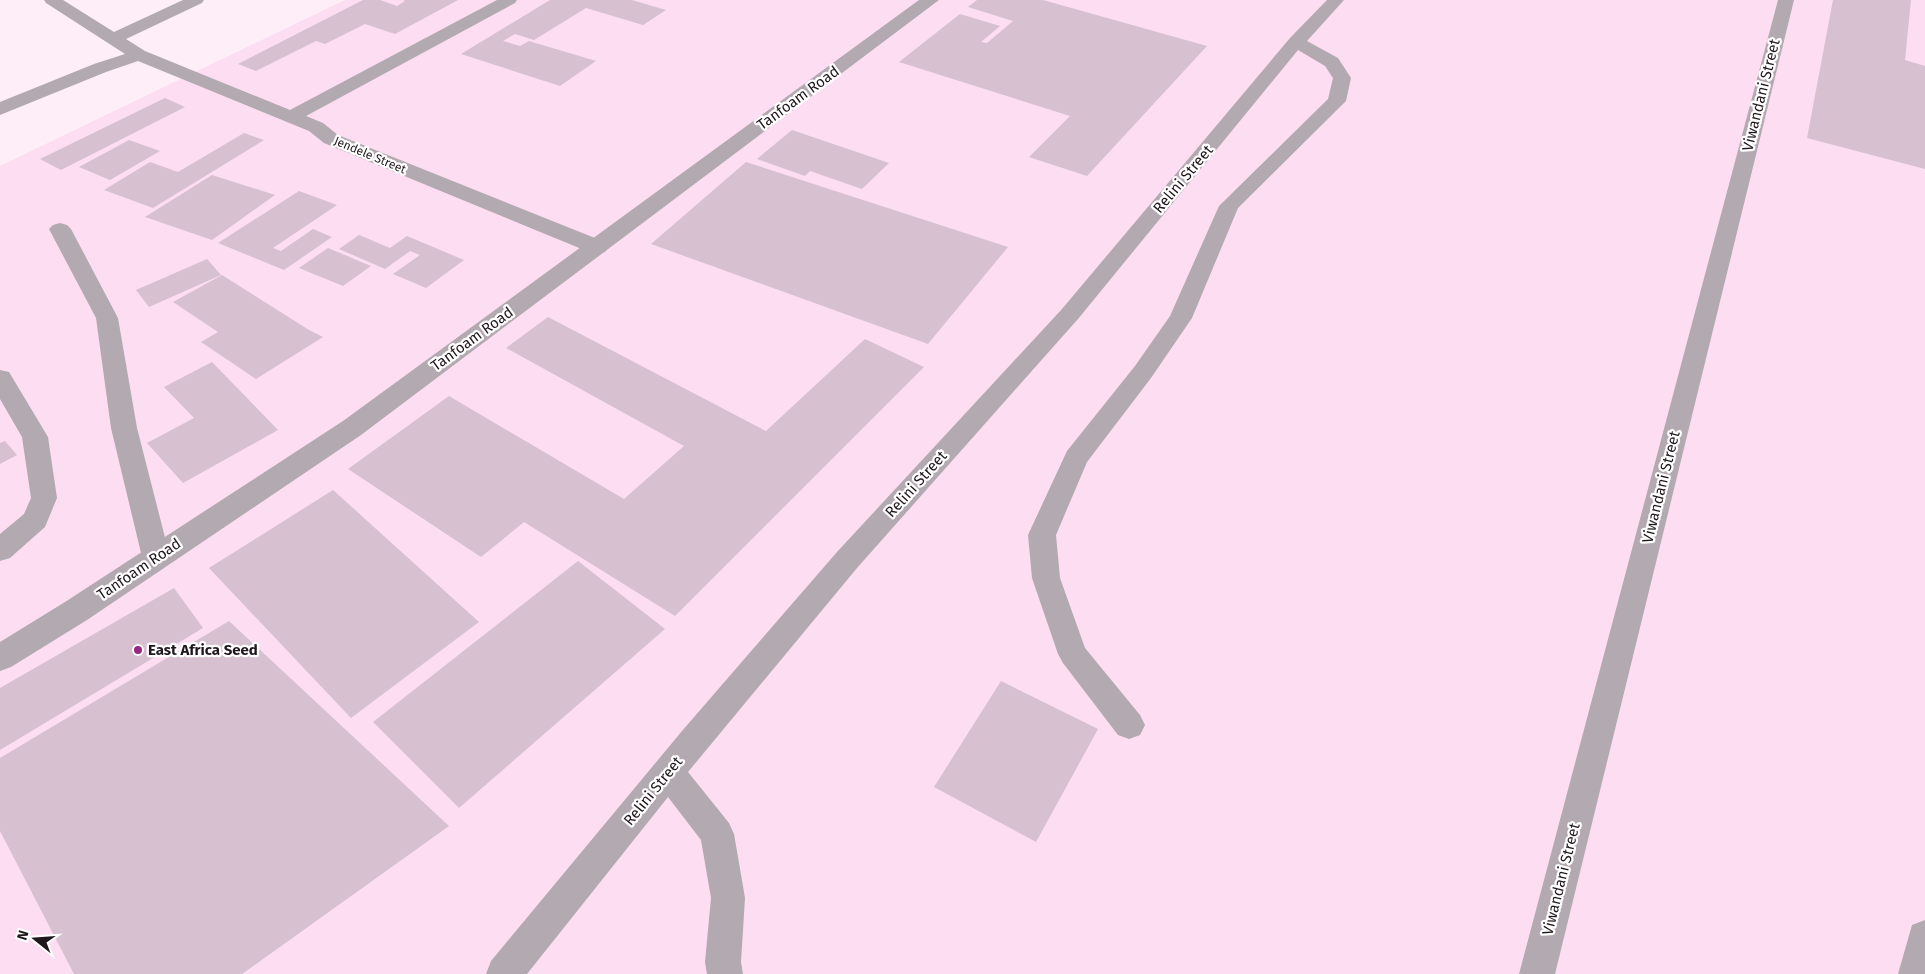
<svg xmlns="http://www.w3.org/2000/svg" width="1925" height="974" viewBox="0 0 1925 974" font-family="'Fira Sans',sans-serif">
  <rect width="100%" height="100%" fill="#fdeef8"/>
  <!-- built -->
  <polygon fill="#fcddf2" points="345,0 1925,0 1925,974 0,974 0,166"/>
  <!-- building -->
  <g fill="#d7c0cf">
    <polygon points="363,0 380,0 397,6 405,1 403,0 458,0 395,34 365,24 325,44 316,41 256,71 238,64"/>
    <polygon points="550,0 632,0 666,10 643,25 586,8 534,40 515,34 503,41 520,46 529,41 596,61 560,86 461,54"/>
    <polygon points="977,0 1043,0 1207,46 1087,176 1029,157 1070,116 899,62 960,14 1000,26 981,42 987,43 1013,21 968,7"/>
    <polygon points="1833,0 1911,0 1905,60 1925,66 1925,169 1807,138"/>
    <polygon points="165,98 185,107 61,170 40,159"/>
    <polygon points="792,130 889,163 862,189 810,171 805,176 757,159"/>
    <polygon points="244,133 264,140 153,208 104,190 150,162 178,172"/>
    <polygon points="129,140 160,151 110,180 79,167"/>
    <polygon points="746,162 1008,247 928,344 651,244"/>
    <polygon points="212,175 275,195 212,240 145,217"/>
    <polygon points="299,191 337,205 273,248 281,251 313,229 332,237 284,270 218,243"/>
    <polygon points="359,235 390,248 407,236 464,260 426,288 393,274 420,255 410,251 385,269 339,249"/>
    <polygon points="328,248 371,266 343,286 299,268"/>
    <polygon points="207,259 221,275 149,307 136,290"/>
    <polygon points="222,275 309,330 323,337 256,379 201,342 218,332 173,302"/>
    <polygon points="548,317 766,431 865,339 924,367 675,616 524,522 481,557 348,469 449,396 624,499 684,446 506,348"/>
    <polygon points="212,362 278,430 183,483 147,443 194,418 164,387"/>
    <polygon points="5,441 17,455 0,464 0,443"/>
    <polygon points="333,490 479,622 351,718 209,568"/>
    <polygon points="578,561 665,629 459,808 373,722"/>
    <polygon points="174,588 203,628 0,750 0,688"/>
    <polygon points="229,621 449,826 242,974 74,974 0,831 0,758"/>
    <polygon points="1001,681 1098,729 1036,842 934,787"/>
  </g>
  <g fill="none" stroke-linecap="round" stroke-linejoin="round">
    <!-- service -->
    <g fill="#b3a9b0" fill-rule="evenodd">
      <polygon points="44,0 63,0 114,32 183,0 204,0 202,3 126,39 145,51 290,110 497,0 517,0 515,3 306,116 323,123 338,135 605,242 608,247 605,252 597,254 589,252 324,143 309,131 138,61 106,72 0,115 0,102 94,64 125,54 46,3"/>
      <polygon points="1327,0 1344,0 1307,41 1338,58 1351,78 1346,101 1238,208 1192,318 1151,378 1087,462 1056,535 1060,578 1085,648 1140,715 1145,725 1140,735 1129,739 1118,735 1063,663 1058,654 1032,578 1028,535 1067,451 1135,366 1170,316 1219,206 1328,99 1333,78 1325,66 1298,50 1078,319 857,568 688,772 729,823 734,834 745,898 741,962 743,974 707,974 705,962 711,898 701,840 668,797 527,974 486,974 491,961 682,731 837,552 1062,309 1290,38"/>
      <polygon points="1778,0 1794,0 1555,974 1519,974"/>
      <polygon points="60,223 67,225 71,229 118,318 137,428 170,557 166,565 156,568 146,565 142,557 111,428 96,318 49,229 53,225"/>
      <polygon points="0,370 9,372 48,437 57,498 45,527 10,558 0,561 0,534 24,514 31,498 22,437 0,399"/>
      <polygon points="1925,920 1925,974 1898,974 1912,925"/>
    </g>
    <!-- tertiary -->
    <polygon fill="#b3a9b0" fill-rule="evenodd" points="919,0 939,0 361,435 87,620 11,667 0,671 0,642 65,602 343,421"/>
  </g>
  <!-- markers -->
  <circle fill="#9b2682" stroke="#fff" stroke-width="2" cx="138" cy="650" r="5"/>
  <g text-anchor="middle" stroke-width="4.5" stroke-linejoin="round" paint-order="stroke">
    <!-- far-street labels -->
    <g font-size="12" fill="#1f171c" stroke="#fff">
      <text transform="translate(370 155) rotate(23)" y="4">Jendele Street</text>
    </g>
    <!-- street labels -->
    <g font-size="15" fill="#1f171c" stroke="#fff">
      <text transform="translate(1761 95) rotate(-76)" y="5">Viwandani Street</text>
      <text transform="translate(798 98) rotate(-36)" y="5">Tanfoam Road</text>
      <text transform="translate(1183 179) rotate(-50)" y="5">Relini Street</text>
      <text transform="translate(472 339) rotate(-36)" y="5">Tanfoam Road</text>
      <text transform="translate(916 484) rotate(-48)" y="5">Relini Street</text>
      <text transform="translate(1661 487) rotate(-76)" y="5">Viwandani Street</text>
      <text transform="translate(139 569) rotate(-34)" y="5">Tanfoam Road</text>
      <text transform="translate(653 791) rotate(-51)" y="5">Relini Street</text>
      <text transform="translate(1561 879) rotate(-76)" y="5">Viwandani Street</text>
    </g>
    <!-- poi labels -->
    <g font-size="15" font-weight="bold" fill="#1f171c" stroke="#fff" text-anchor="start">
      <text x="148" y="655">East Africa Seed</text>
    </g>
  </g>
  <!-- north arrow -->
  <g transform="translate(35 939) rotate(287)" stroke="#ffffff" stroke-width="4" paint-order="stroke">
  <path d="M0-4L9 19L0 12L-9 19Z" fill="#1f171c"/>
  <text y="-8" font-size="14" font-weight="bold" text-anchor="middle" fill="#1f171c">N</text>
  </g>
</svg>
